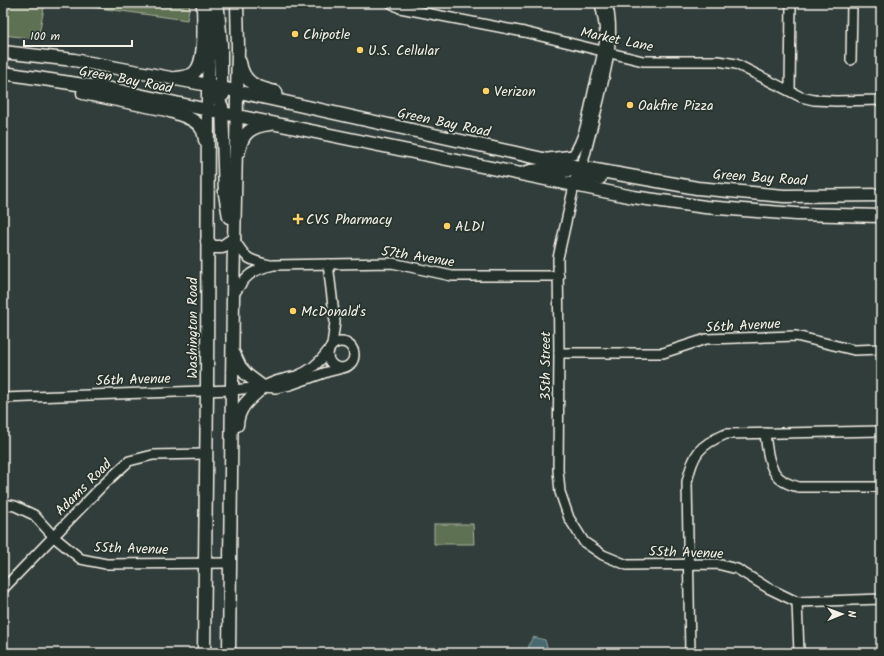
<svg xmlns="http://www.w3.org/2000/svg" width="884" height="656" viewBox="0 0 884 656" font-family="Kalam,sans-serif">
  <rect width="100%" height="100%" fill="#313d3b"/>
  <filter id="ink" filterUnits="userSpaceOnUse"><feTurbulence type="fractalNoise" baseFrequency=".025" numOctaves="2"/><feDisplacementMap in="SourceGraphic" scale="8" xChannelSelector="R" yChannelSelector="G"/><feConvolveMatrix kernelMatrix="1 2 1 2 8 2 1 2 1" color-interpolation-filters="sRGB"/></filter>
  <g filter="url(#ink)">
    <!-- green -->
    <g fill="#5e7153" stroke="#a9b19e">
      <polygon points="3,3 45,3 38,39 3,35"/>
      <polygon points="62,3 190,3 187,20"/>
      <polygon points="434,524 473,524 474,544 434,544"/>
    </g>
    <!-- water -->
    <polygon fill="#48696f" stroke="#8d9f9f" points="533,637 545,640 549,653 528,653 529,644"/>
    <g fill="none" stroke-linecap="round" stroke-linejoin="round">
      <defs>
        <g id="minor">
          <polyline points="391,3 400,8 524,32 643,61 718,61 736,64 801,97 814,100 836,101 881,100"/>
          <polyline points="851,60 852,3"/>
          <polyline points="790,91 791,3"/>
          <path d="M548,158L573,155C586,136 589,110 594,88C598,71 604,54 605,36C605,25 602,14 600,3"/>
          <path d="M579,167L584,159C589,139 594,120 599,100C606,69 616,35 607,3"/>
          <polyline points="574,186 558,258 559,353 558,470 560,492 569,518 584,542 603,555 627,565 717,564 737,569 768,588 797,602 881,599"/>
          <path d="M234,239C246,259 248,260 270,265"/>
          <polyline points="328,264 335,322 332,345"/>
          <path d="M233,296C245,276 251,270 274,265L392,263L452,276H559"/>
          <circle cx="341" cy="355" r="13"/>
          <polyline points="559,353 663,353 706,339 796,336 854,350 881,349"/>
          <path d="M263,387C273,380 284,379 296,376C309,372 320,362 328,351"/>
          <polyline points="3,398 232,390 263,387 276,388 290,385 327,372 339,369"/>
          <path d="M765,433C766,443 769,465 775,473C780,481 790,485 799,487H881"/>
          <polyline points="3,504 15,506 34,515 54,537 81,559 106,564 230,563"/>
          <polyline points="3,589 103,485 129,461 153,455 205,454"/>
          <polyline points="797,602 799,653"/>
          <path d="M690,653L687,482C693,454 699,445 726,434L881,431"/>
        </g>
        <g id="major">
          <polyline points="218,10 221,44 221,88 223,95"/>
          <polyline points="3,52 74,60 208,85 579,167 697,188 784,196 881,195"/>
          <path d="M240,62C243,83 257,88 276,92"/>
          <polyline points="3,73 111,89 208,110 633,197 705,207 796,214 881,216"/>
          <path d="M176,78C182,77 189,77 194,73C207,62 203,19 203,3"/>
          <polyline points="208,85 216,94 222,107 225,194 229,217"/>
          <path d="M83,93L167,110C178,114 195,118 201,128C204,131 204,136 205,140"/>
          <path d="M239,151C242,133 251,126 270,124"/>
          <path d="M524,173C543,165 560,177 579,167"/>
          <polyline points="574,186 576,180 579,177 600,178"/>
          <polyline points="207,241 213,247 222,247 234,239"/>
          <path d="M234,354L240,367L247,375L263,387C251,398 238,406 237,425"/>
          <polyline points="204,653 207,390 208,85 211,3"/>
          <polyline points="229,653 233,296 238,48 237,3"/>
        </g>
      </defs>
      <!-- minor casing -->
      <use href="#minor" stroke="#f4f1e8" stroke-width="12"/>
      <!-- major casing -->
      <use href="#major" stroke="#f4f1e8" stroke-width="15"/>
      <!-- minor -->
      <use href="#minor" stroke="#26332d" stroke-width="9"/>
      <!-- major -->
      <use href="#major" stroke="#26332d" stroke-width="12"/>
    </g>
  </g>
  <!-- markers -->
  <g fill="#ffd166" stroke="#26332d" stroke-width="1.5">
    <circle cx="295" cy="34" r="4"/>
    <circle cx="360" cy="50" r="4"/>
    <circle cx="486" cy="91" r="4"/>
    <circle cx="630" cy="105" r="4"/>
    <path d="M296 213h4v4h4v4h-4v4h-4v-4h-4v-4h4z"/>
    <circle cx="447" cy="226" r="4"/>
    <circle cx="293" cy="311" r="4"/>
  </g>
  <g text-anchor="middle" stroke-width="3.5" stroke-linejoin="round" paint-order="stroke">
    <!-- poi labels -->
    <g font-size="14" fill="#f4f1e8" stroke="#26332d" text-anchor="start">
      <text x="303" y="39">Chipotle</text>
      <text x="368" y="55">U.S. Cellular</text>
      <text x="494" y="96">Verizon</text>
      <text x="638" y="110">Oakfire Pizza</text>
      <text x="306" y="224">CVS Pharmacy</text>
      <text x="455" y="231">ALDI</text>
      <text x="301" y="316">McDonald's</text>
    </g>
    <!-- street labels -->
    <g font-size="14" fill="#f4f1e8" stroke="#26332d">
      <text transform="translate(617 39) rotate(12)" y="5">Market Lane</text>
      <text transform="translate(126 79) rotate(11)" y="5">Green Bay Road</text>
      <text transform="translate(444 122) rotate(12)" y="5">Green Bay Road</text>
      <text transform="translate(760 177) rotate(4)" y="5">Green Bay Road</text>
      <text transform="translate(418 256) rotate(9)" y="5">57th Avenue</text>
      <text transform="translate(743 325) rotate(-3)" y="5">56th Avenue</text>
      <text transform="translate(192 328) rotate(-90)" y="5">Washington Road</text>
      <text transform="translate(545 366) rotate(-90)" y="5">35th Street</text>
      <text transform="translate(133 379) rotate(-2)" y="5">56th Avenue</text>
      <text transform="translate(83 487) rotate(-45)" y="5">Adams Road</text>
      <text transform="translate(131 548) rotate(2)" y="5">55th Avenue</text>
      <text transform="translate(686 552) rotate(2)" y="5">55th Avenue</text>
    </g>
  </g>
  <!-- margin -->
  <rect width="884" height="656" fill="none" stroke="#26332d" stroke-width="16"/>
  <rect x="8" y="8" width="868" height="640" fill="none" stroke="#f4f1e8" stroke-width="1.5" filter="url(#ink)"/>
  <!-- north arrow -->
  <g transform="translate(842 614) rotate(89)" stroke="#26332d" stroke-width="3" paint-order="stroke">
  <path d="M0-3L7 15L0 10L-7 15Z" fill="#f4f1e8"/>
  <text y="-6" font-size="11" font-weight="bold" text-anchor="middle" fill="#f4f1e8">N</text>
  </g>
  <!-- scale -->
  <path d="M24 40v6h108v-6" fill="none" stroke="#f4f1e8" stroke-width="2"/>
  <text x="30" y="40" font-size="12" fill="#f4f1e8" stroke="#26332d" stroke-width="3" paint-order="stroke">100 m</text>
</svg>
